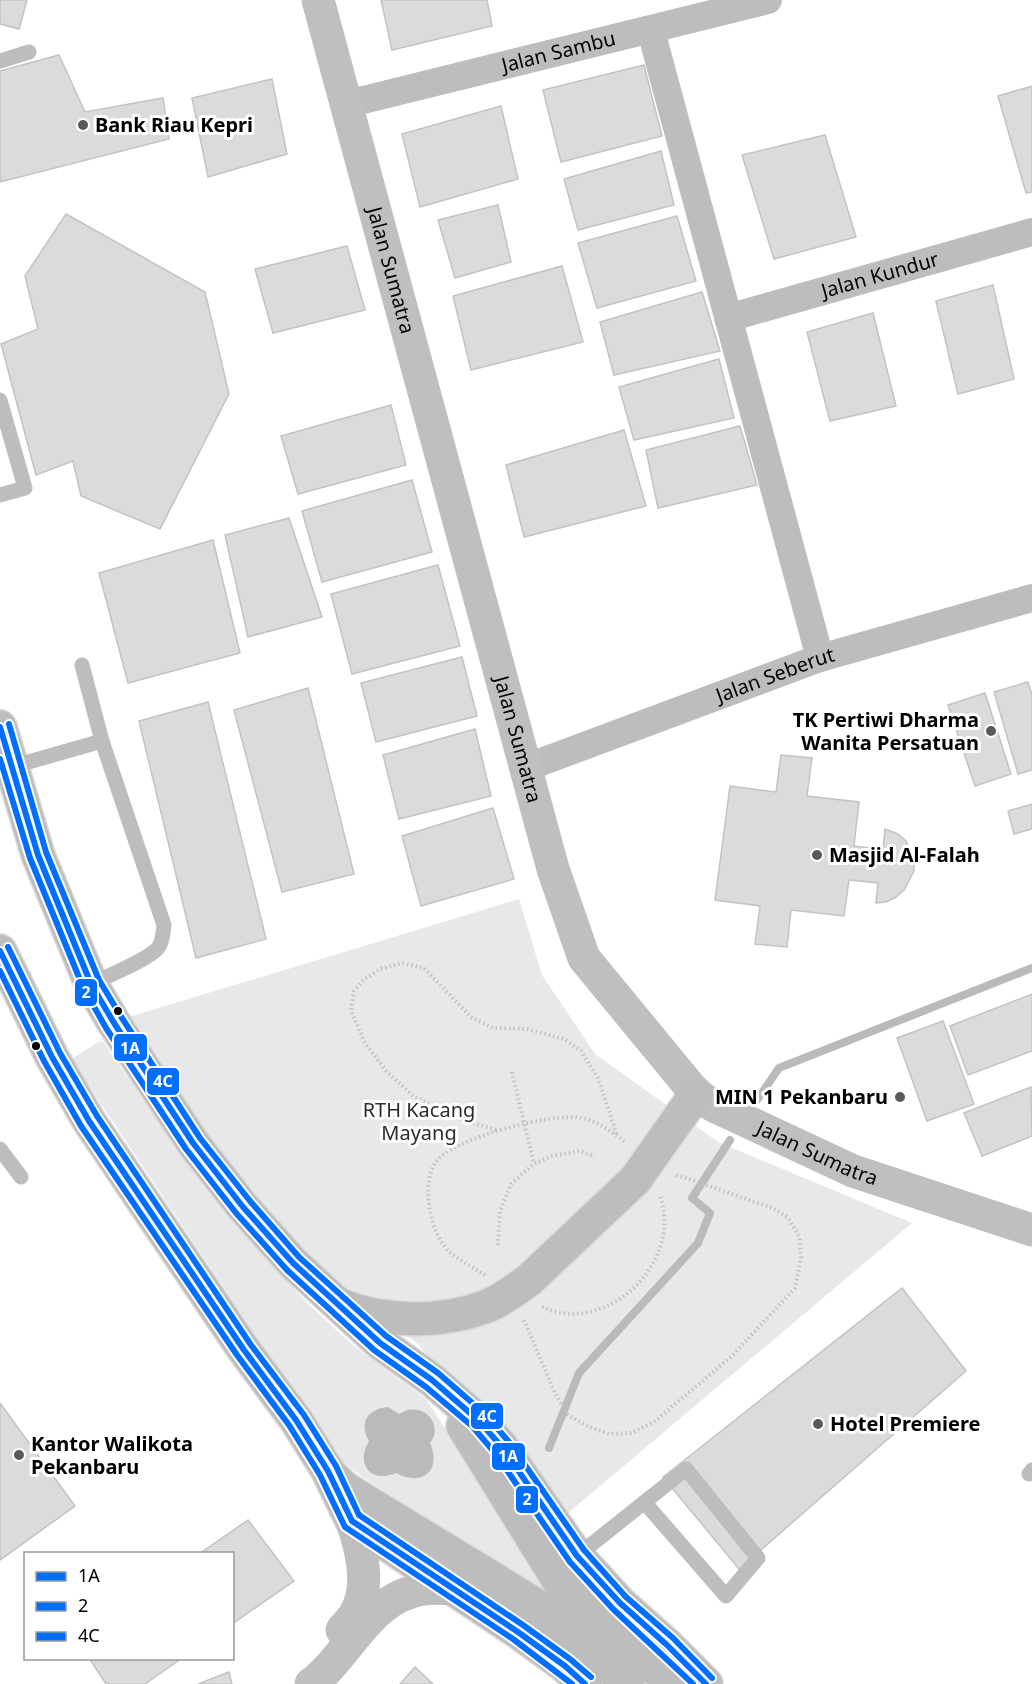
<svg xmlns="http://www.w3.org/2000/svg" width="1032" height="1684" viewBox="0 0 1032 1684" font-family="'Noto Sans',sans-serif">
  <rect width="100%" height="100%" fill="#fff"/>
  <!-- green -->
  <g fill="#e8e8e8">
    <polygon points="519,899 542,975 595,1054 718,1142 912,1223 562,1518 417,1343 285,1254 109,1023"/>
    <polygon points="102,1040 188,1165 225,1211 307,1303 354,1346 426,1399 559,1604 361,1476 337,1457 71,1059"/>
  </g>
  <!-- water -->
  <path fill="#bababa" d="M388,1407L399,1414C422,1399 445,1424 430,1443C442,1471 422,1487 396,1473C371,1484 355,1464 369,1441C359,1423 367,1409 388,1407Z"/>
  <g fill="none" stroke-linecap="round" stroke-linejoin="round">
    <!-- stream -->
    <g stroke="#bababa" stroke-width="8">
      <polyline points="757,1100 779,1068 1032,968"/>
      <polyline points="549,1448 579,1373 698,1243 710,1213 692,1198 730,1140"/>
    </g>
  </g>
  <!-- building -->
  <g fill="#dbdbdb" stroke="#c3c3c3" stroke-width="1.5">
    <polygon points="0,0 27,0 19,29 0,24"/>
    <polygon points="381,0 487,0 492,26 392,50"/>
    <polygon points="59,55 85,112 163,98 169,139 0,182 0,71"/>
    <polygon points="644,65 662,136 561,162 543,90"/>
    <polygon points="272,79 287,154 208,177 192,98"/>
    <polygon points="1032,86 1032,192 1026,193 998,96"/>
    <polygon points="501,106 518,179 420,207 402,134"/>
    <polygon points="825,135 856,237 774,259 742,155"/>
    <polygon points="661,151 674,205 578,230 564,179"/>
    <polygon points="498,205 511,262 455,278 438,220"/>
    <polygon points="66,214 205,292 229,394 160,529 81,496 73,461 36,475 1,344 38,329 25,276"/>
    <polygon points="677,216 696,281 597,308 578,243"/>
    <polygon points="347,246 365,310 273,333 255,269"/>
    <polygon points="562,266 583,342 471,370 453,296"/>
    <polygon points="993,285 1014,379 958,394 936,301"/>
    <polygon points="702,292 720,351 614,375 600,322"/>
    <polygon points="873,313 896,406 830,421 807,332"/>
    <polygon points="719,359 734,418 634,440 619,387"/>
    <polygon points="391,405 406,465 298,494 281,436"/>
    <polygon points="740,426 757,485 658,508 646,450"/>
    <polygon points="624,430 646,506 524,537 506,465"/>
    <polygon points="412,480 432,552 322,582 302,511"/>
    <polygon points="289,518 322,617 248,637 225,535"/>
    <polygon points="213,540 240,653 128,683 99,573"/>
    <polygon points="438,565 460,646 352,674 331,594"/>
    <polygon points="462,657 477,716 376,742 361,683"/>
    <polygon points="1028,682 1032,695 1032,770 1018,774 994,692"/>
    <polygon points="308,688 354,874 282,892 234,710"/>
    <polygon points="985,693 1011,774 975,786 948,705"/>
    <polygon points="208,702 266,939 196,958 139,721"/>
    <polygon points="475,729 491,796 399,819 383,755"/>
    <polygon points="781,755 812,758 807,796 859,802 854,846 883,850 885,829 898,834 906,841 914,860 914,871 904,890 896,897 886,902 876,903 878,883 849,880 844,916 791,910 787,947 755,944 760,906 715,900 730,786 776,792"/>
    <polygon points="1032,804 1032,829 1014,834 1008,811"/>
    <polygon points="493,808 514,879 421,906 402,836"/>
    <polygon points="1032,994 1032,1051 968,1075 950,1026"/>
    <polygon points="943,1021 974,1104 927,1121 897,1038"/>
    <polygon points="1031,1087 1032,1136 982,1156 964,1113"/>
    <polygon points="902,1288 966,1371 739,1569 663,1477"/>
    <polygon points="0,1403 75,1506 0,1560"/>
    <polygon points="248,1520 294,1581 232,1624 232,1554 199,1554"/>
    <polygon points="89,1658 182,1658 145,1684 106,1684"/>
    <polygon points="415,1667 433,1684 400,1684"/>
    <polygon points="229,1672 232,1684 198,1684"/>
  </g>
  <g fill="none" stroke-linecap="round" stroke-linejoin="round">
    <defs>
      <g id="primary">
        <polyline points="0,727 38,855 91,984 114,1023 193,1143 243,1207 293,1263 380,1343 432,1380 478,1420 502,1447 577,1556 620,1603 667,1645 706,1684"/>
        <polyline points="0,951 52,1057 89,1121 244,1350 296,1420 328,1471 352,1521 518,1632 565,1666 585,1684"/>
        <path d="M343,1306C387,1323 441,1323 485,1307C501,1301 515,1290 529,1280L635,1180L696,1094"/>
        <polyline points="463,1426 560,1583 672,1684"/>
        <polyline points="333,1477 346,1489 538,1606 628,1684"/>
      </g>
    </defs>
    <!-- primary casing -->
    <use href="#primary" stroke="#dbdbdb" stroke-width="36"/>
    <!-- path -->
    <g stroke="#c2c2c2" stroke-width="4" stroke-dasharray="1.5 3" stroke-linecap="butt">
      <polyline points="512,1072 534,1164"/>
      <polyline points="496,1130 466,1121 413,1096 387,1072 365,1043 351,1011 354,991 365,979 380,969 402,963 424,968 471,1017 493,1028 527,1029 564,1039 581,1051 598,1078 617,1135"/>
      <polyline points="498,1245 500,1211 511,1184 534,1164 551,1156 580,1151 595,1156"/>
      <path d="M485,1275C474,1268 461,1261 451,1253C430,1236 421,1185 435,1163C452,1138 553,1112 582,1118C599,1122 613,1132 626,1143"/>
      <path d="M542,1307C605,1337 684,1263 660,1196"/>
      <polyline points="524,1320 555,1393 568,1415 589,1427 609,1434 631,1433 654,1422 732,1356 795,1288 801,1257 799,1236 788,1218 773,1208 674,1174"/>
    </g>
    <!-- lane -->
    <g stroke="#bdbdbd" stroke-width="15">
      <polyline points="0,61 29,52"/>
      <polyline points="0,400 25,488 0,495"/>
      <path d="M82,665L102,741L164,925C163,932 163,942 158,948C148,960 107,976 91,984"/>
      <polyline points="11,767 102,741"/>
      <polyline points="0,1149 21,1177"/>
      <polyline points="1029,1474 1032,1470"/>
      <polyline points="577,1556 686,1469 758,1558 726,1596 645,1503"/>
    </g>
    <!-- street -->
    <g stroke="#bdbdbd" stroke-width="28">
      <polyline points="651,31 820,658"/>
      <path id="s1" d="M347,104L768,0"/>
      <path id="s2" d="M728,318L1032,232"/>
      <path id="s3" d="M525,768L820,658L1032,598"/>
    </g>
    <!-- secondary -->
    <g stroke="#bfbfbf" stroke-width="33">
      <path id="s4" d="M318,0L553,869L584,958L696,1094L714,1106L853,1171L1032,1230"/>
      <path d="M342,1630C346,1625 353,1619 356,1612C371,1585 361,1548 352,1521"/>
      <path d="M311,1684C351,1654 368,1597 424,1589C434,1587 446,1589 457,1589"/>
    </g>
    <!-- primary -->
    <use href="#primary" stroke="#bdbdbd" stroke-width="33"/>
    <defs>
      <g id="bus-1">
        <polyline points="0,727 38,855 91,984 114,1023 193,1143 243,1207 293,1263 380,1343 432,1380 478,1420 502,1447 577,1556 620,1603 667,1645 706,1684"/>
        <polyline points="0,951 52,1057 89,1121 244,1350 296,1420 328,1471 352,1521 518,1632 565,1666 585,1684"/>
      </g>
      <g id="bus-2">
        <polyline points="0,759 30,858 83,987 106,1028 186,1149 236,1213 287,1270 374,1350 426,1387 472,1426 495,1453 570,1562 613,1609 693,1684"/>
        <polyline points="0,971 44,1061 81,1126 237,1355 289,1425 320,1475 345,1527 513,1639 572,1684"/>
      </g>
      <g id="bus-3">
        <polyline points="9,724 46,852 99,980 122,1018 200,1138 250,1201 299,1257 386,1336 438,1373 485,1414 509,1442 584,1550 626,1597 673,1638 712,1678"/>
        <polyline points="8,947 60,1053 97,1116 251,1345 304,1415 336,1466 359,1515 523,1625 570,1659 591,1677"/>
      </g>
    </defs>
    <!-- bus-1 casing -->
    <use href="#bus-1" stroke="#fff" stroke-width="10"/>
    <!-- bus-2 casing -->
    <use href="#bus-2" stroke="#fff" stroke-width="10"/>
    <!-- bus-3 casing -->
    <use href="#bus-3" stroke="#fff" stroke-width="10"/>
    <!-- bus-1 -->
    <use href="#bus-1" stroke="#006eff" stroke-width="6"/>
    <!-- bus-2 -->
    <use href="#bus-2" stroke="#006eff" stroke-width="6"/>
    <!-- bus-3 -->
    <use href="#bus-3" stroke="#006eff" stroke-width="6"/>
  </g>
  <!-- markers -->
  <g fill="#595959" stroke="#fff" stroke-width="2">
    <circle cx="83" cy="125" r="6"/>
    <circle cx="991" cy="731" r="6"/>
    <circle cx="817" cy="855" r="6"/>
    <circle cx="900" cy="1097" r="6"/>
    <circle cx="818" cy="1424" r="6"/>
    <circle cx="19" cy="1455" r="6"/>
  </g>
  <g fill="#000" stroke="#fff" stroke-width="2">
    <circle cx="118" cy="1011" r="5"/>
    <circle cx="36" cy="1046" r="5"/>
  </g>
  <g text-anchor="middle" stroke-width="6" stroke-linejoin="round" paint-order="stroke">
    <!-- street labels -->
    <g font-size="20" fill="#000" stroke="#fff">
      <text dy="7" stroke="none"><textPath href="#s1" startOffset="218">Jalan Sambu</textPath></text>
      <text dy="7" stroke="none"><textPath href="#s4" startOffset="280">Jalan Sumatra</textPath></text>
      <text dy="7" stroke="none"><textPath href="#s2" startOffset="158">Jalan Kundur</textPath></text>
      <text dy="7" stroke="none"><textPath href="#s3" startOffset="267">Jalan Seberut</textPath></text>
      <text dy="7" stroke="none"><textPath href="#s4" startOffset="766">Jalan Sumatra</textPath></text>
      <text dy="7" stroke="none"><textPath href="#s4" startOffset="1306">Jalan Sumatra</textPath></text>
    </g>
    <!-- poi labels -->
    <g font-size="20" font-weight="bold" fill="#000" stroke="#fff" text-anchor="start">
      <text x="95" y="132">Bank Riau Kepri</text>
      <text x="979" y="727" text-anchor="end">TK Pertiwi Dharma<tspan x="979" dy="23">Wanita Persatuan</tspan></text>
      <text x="829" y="862">Masjid Al-Falah</text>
      <text x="888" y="1104" text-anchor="end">MIN 1 Pekanbaru</text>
      <text x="830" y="1431">Hotel Premiere</text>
      <text x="31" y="1451">Kantor Walikota<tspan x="31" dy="23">Pekanbaru</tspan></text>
    </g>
    <!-- park labels -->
    <g font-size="20" fill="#2c2c2c" stroke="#fff">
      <text x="419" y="1117">RTH Kacang<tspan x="419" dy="23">Mayang</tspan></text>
    </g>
  </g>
  <g stroke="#fff" stroke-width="2">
    <rect x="74" y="978" width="24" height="29" rx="6" fill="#006eff"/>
    <rect x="113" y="1033" width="35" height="29" rx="6" fill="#006eff"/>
    <rect x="146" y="1067" width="34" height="29" rx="6" fill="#006eff"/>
    <rect x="470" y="1402" width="34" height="28" rx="6" fill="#006eff"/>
    <rect x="491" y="1442" width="35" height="29" rx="6" fill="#006eff"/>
    <rect x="515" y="1485" width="24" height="29" rx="6" fill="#006eff"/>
  </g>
  <g font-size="16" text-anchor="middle" font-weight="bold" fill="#fff">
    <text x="86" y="998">2</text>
    <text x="130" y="1054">1A</text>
    <text x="163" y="1087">4C</text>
    <text x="487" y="1422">4C</text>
    <text x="508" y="1462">1A</text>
    <text x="527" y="1505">2</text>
  </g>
  <!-- legend -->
  <rect x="24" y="1552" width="210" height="108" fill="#ffffff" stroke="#999999" stroke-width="1.5"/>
  <rect x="36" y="1572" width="30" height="9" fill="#006eff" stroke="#999999" stroke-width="1.5"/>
  <text x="78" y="1582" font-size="18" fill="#000000">1A</text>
  <rect x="36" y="1602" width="30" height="9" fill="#006eff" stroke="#999999" stroke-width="1.5"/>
  <text x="78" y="1612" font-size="18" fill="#000000">2</text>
  <rect x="36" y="1632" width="30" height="9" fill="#006eff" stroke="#999999" stroke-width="1.5"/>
  <text x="78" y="1642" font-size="18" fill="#000000">4C</text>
</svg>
